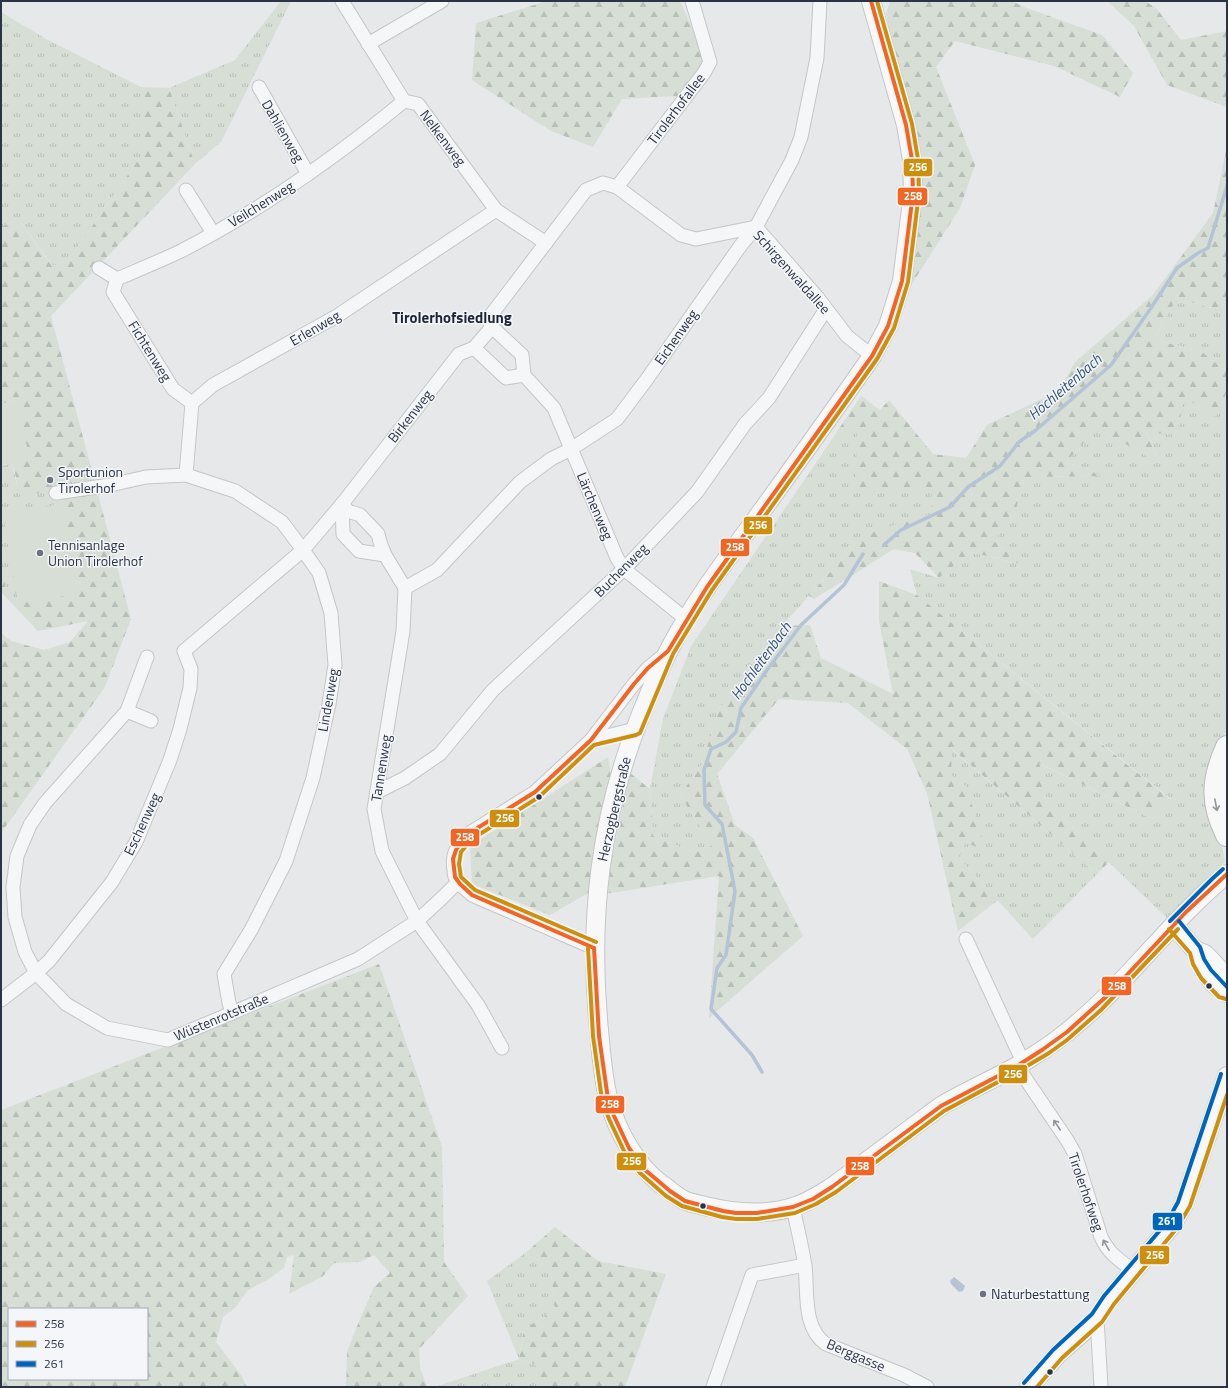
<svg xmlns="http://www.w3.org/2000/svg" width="1228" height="1388" viewBox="0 0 1228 1388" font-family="'Titillium Web',sans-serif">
  <defs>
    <pattern id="grass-tufts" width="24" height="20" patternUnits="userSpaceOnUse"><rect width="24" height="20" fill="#d6ded6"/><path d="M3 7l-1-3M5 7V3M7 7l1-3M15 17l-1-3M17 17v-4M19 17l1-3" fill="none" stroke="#b8bfb9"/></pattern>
    <pattern id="forest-firs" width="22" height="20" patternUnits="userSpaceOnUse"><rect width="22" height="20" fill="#d6ded6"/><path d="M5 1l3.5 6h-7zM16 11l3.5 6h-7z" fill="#b8bfb9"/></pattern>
  </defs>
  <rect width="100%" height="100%" fill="#e6e8ea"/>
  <!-- grass -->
  <g fill="url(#grass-tufts)">
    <polygon points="281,1 291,1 221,142 195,164 169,88 235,60"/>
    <polygon points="1,12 46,39 141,87 141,156 68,261 53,266 18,219 1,227"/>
    <polygon points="1177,298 1215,309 1227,306 1227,372 1201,351 1153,340"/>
    <polygon points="1227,391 1227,729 1209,771 1225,862 1211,874 1167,918 1048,804 1038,763 1152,819 1171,799 917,595 910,569 939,578 970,552 1020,564 994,541 1015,514 1024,477 1102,476 1066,462 1097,428 1159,463 1147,431 1184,397 1216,416"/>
    <polygon points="858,421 932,491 931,515 864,534 782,626 751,682 720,707 701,766 680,795 712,846 693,852 653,836 650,789 663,719 691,646 818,460"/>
    <polygon points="1,463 2,466 12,463 18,489 52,492 55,505 18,604 6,591 1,557"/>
    <polygon points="951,749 1097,874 1033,939 959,858 965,843 985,849 951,775"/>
    <polygon points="524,1254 550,1263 555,1310 524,1329 519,1359 535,1364 538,1387 435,1387 519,1359 487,1281"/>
  </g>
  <!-- forest -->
  <g fill="url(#forest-firs)" fill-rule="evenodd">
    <polygon points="547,1 680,1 699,43 703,66 677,96 622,99 593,147 551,131 472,80 476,23"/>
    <polygon points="890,1 1012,1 1024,7 1102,35 1133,73 1120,97 1054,66 955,41 936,67 975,165 960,208 910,287 923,190 886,14"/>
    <polygon points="1107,1 1145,1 1156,8 1181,40 1227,31 1227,107 1167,85 1134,26"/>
    <path d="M141,87L169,88L195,164L51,316L131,619L105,687L1,833V633L11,641L44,650L70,642L88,621L38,631L1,592V557L6,591L17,603L3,514L55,505L52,492L17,495C19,484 15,474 12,463L30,459L15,401L1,404V227L18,219L52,266L68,261L141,156Z"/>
    <polygon points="1227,146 1227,306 1215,309 1177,298 1153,340 1201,351 1227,372 1227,391 1216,417 1184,397 1177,435 1147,432 1159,463 1097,428 1066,462 1103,476 1024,477 1015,514 994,541 1021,564 970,552 939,578 915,553 894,549 814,599 809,596 864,534 931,514 932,491 856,492 857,422 818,460 861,396 880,410 889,400 933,454 966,458 987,425 1059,391 1075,362 1153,295 1213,213"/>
    <polygon points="879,581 917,595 1171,800 1152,819 1039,763 1048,804 1109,862 1097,874 952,749 951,775 966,786 986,850 965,843 959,858 998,900 958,931 927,793 907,749 848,703 779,699 717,774 735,825 753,838 803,936 709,1018 719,876 604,894 630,773 650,789 653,836 693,852 712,846 680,795 701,766 720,707 751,682 782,626 810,625 821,658 893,694 879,621"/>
    <polygon points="608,757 611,776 588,893 550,915 472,884 470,846"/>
    <path d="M379,964L442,1147L444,1262L468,1296L419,1349L420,1368L427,1387H346L347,1352L358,1324L374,1287L390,1273L374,1255L360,1262L334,1263L323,1276L289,1294L294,1255L287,1257L284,1268L267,1280L248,1290L236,1307L223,1317L216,1342L241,1375L247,1387H1V1110ZM9,1309H147V1379H9Z"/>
    <polygon points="555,1227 598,1261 666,1274 625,1387 538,1387 535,1364 519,1359 524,1329 555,1310 550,1263 524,1254"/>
  </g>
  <!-- pitch -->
  <g fill="#d6ded6">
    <polygon points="16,401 30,459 2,466 1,404"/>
    <polygon points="62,504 77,594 18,604 3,514"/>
  </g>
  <!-- water -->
  <polygon fill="#b4c4d5" points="954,1277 965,1286 963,1291 959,1292 951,1284 950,1281"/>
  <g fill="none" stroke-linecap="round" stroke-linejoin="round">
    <!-- stream -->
    <g stroke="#b4c4d5" stroke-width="3.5">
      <polyline points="884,545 901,530 950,507 968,487 1000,466 1019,442 1036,430 1111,365 1151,308 1177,268 1198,253 1208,248 1227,186"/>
      <polyline points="762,1072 752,1055 711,1009 717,968 726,955 735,891 722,824 705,805 704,770 711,749 726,742 736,732 741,708 767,670 801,625 844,585 863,554"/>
    </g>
    <defs>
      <g id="street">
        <polyline points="342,1 404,101 418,104 496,210 546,243"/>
        <polyline points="368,44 442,1"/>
        <polyline points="259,87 308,174"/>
        <polyline points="617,187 704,73 710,62 692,1"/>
        <polyline points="186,190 213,233"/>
        <polyline points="99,268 117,279"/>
        <polyline points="492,327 522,355 524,375"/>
        <polyline points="474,348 506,378 524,375 554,408 617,558 624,569 687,620"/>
        <path d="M192,403L173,389L113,292L117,279C138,270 160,261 181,251C261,210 335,158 404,101"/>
        <polyline points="186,475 192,403 213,385 337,316 496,210"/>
        <polyline points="56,493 110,485 146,477 186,475 235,491 282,522 303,550 319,573 331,613 335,665 329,704 313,778 286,861 251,930 224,974 229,1003 232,1013"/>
        <polyline points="342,504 343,534 359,551 385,555 405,588 403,631 374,809 382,851 417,921 478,1005 502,1048"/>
        <polyline points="342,504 348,511 360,515 378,534 380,542 385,555"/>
        <polyline points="405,588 437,570 520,482 551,459 571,449 617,419 647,379 741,245 756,227 792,160 801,137 817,58 820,1"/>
        <polyline points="127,711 147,657"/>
        <polyline points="151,721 127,711 45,803 30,825 17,856 13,887 15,917 25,952 36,973 66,1004 107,1028 168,1040 232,1013 358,959 417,921 442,898 458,882"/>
        <polyline points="591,740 635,729"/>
        <polyline points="377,792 405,778 440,754 493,690 624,569 697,492 745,424 769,398 826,309"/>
        <polyline points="966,939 1023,1062"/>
        <path d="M594,948L472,895C468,891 462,887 458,882C455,879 454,875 454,870C451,855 457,844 468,834L535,792L591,740L634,684L648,668L664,655"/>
        <polyline points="1,1000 36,973 49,961 112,882 136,842 170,760 180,729 190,688 191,669 184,651 303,550 342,504 459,354 474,348 492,327 488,319 586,190 603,183 617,187 681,235 696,239 756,227 818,298 847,336 872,356"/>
        <path d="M1017,1066L1067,1140L1075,1154L1101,1237C1109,1254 1119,1260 1134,1271"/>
        <path d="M793,1207C797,1227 802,1246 805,1266C808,1290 802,1328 826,1344L904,1375L927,1387"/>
        <polyline points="1097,1318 1101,1387"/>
        <polyline points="713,1387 752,1275 805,1265"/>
      </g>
      <g id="secondary">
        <path d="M871,1L906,125L912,160L913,193L902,281L888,326L872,356C834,411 795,465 756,519C725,561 694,602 670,648C659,669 650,692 641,714C600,818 588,918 599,1030C601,1051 603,1081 609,1101C617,1131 636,1165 661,1184C669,1189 676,1196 684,1200C690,1203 698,1204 705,1206C734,1213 764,1216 793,1207C807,1203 819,1195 832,1187L941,1106C966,1091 992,1080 1017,1066C1034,1056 1051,1045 1067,1032C1126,985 1169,922 1227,874"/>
        <polyline points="1174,925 1195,950 1205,954 1222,972 1227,978"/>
        <path d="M1196,951C1200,966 1211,986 1227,993"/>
        <polyline points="1029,1387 1058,1354 1082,1333 1097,1318 1109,1300 1172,1225 1184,1204 1227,1076"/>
      </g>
      <path id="highway" d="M1227,747C1212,780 1211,803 1227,835"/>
    </defs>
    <!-- street casing -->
    <use href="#street" stroke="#c4c6c8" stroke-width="15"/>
    <!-- secondary casing -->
    <use href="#secondary" stroke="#c4c6c8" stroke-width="20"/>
    <!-- highway casing -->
    <use href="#highway" stroke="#b8bbbf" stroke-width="24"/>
    <!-- street -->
    <use href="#street" stroke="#f5f6f7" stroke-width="13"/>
    <!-- secondary -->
    <use href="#secondary" stroke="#f8f8f8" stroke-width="18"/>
    <!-- highway -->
    <use href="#highway" stroke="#f8f8f8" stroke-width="22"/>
    <defs>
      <g id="bus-1">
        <polyline points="594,948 472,895 460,884 455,877 453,859 456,850 461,842 468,834 535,792 591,740 634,684 648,668 668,651 707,587 872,356 888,326 902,281 913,193 912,160 906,125 871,1"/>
        <polyline points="594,948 599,1036 608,1099 614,1116 629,1148 644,1169 670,1191 685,1201 723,1211 736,1213 757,1213 793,1207 813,1199 832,1187 941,1106 1017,1066 1042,1050 1067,1032 1109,994 1186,912 1227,874"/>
      </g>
      <g id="bus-2">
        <polyline points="1169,929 1190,953 1193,964 1201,978 1219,997 1226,999"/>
        <polyline points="596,942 475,890 461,877 459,864 461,852 472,839 539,797 594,745 636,735 640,733 673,654 712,590 877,359 894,328 908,282 919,193 918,159 912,124 877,1"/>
        <polyline points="588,948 593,1036 602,1100 609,1119 624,1151 640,1173 666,1196 682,1206 722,1217 736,1219 757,1219 795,1213 816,1204 836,1192 944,1111 1022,1069 1049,1053 1067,1040 1101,1010 1178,929"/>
        <polyline points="1037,1387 1062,1358 1102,1322 1114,1304 1177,1228 1190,1206 1227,1095"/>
      </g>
      <g id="bus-3">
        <polyline points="1170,921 1212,879 1223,869"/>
        <polyline points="1179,921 1200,947 1204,959 1211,970 1227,987"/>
        <polyline points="1024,1383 1053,1350 1092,1314 1104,1296 1167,1222 1178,1202 1221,1074"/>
      </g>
    </defs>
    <!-- bus-1 casing -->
    <use href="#bus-1" stroke="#f4f6f9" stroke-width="7"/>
    <!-- bus-2 casing -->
    <use href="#bus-2" stroke="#f4f6f9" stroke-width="7"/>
    <!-- bus-3 casing -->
    <use href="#bus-3" stroke="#f4f6f9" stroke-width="7"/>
    <!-- bus-1 -->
    <use href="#bus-1" stroke="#f26522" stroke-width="4"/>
    <!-- bus-2 -->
    <use href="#bus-2" stroke="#ce8f0e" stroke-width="4"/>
    <!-- bus-3 -->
    <use href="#bus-3" stroke="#0065bd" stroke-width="4"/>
  </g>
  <!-- one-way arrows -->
  <defs><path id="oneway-shaft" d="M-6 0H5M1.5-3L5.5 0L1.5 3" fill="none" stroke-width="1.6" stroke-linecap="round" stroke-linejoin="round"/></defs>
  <use stroke="#92969e" href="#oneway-shaft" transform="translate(1216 805) rotate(79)"/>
  <g stroke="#90959e">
    <use href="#oneway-shaft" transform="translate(1057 1125) rotate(-124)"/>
    <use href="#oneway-shaft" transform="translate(1106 1245) rotate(-120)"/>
  </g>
  <!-- markers -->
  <g fill="#6c737f" stroke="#f4f6f9" stroke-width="1.5">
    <circle cx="50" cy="480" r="4"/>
    <circle cx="40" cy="553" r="4"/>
    <circle cx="983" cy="1294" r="4"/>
  </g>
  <g fill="#2b3445" stroke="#f4f6f9" stroke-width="1.5">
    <circle cx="539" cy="797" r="3.5"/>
    <circle cx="1209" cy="986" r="3.5"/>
    <circle cx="703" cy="1206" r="3.5"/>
    <circle cx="1050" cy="1372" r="3.5"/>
  </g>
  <g text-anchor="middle" stroke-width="3" stroke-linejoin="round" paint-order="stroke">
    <!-- street labels -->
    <g font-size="14" fill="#2b3445" stroke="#f4f6f9">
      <text transform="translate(676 109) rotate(-53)" y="5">Tirolerhofallee</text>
      <text transform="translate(283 131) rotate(60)" y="5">Dahlienweg</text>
      <text transform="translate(443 138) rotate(53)" y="5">Nelkenweg</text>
      <text transform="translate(261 204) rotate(-32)" y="5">Veilchenweg</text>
      <text transform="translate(792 272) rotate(48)" y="5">Schirgenwaldallee</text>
      <text transform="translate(315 328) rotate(-30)" y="5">Erlenweg</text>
      <text transform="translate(676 337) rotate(-55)" y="5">Eichenweg</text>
      <text transform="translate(150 351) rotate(58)" y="5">Fichtenweg</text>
      <text transform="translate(410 416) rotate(-52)" y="5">Birkenweg</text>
      <text transform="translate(595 506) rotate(67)" y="5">Lärchenweg</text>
      <text transform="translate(621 570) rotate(-45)" y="5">Buchenweg</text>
      <text transform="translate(328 700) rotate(-80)" y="5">Lindenweg</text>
      <text transform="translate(381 768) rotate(-81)" y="5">Tannenweg</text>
      <text transform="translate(614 809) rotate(-77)" y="5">Herzogbergstraße</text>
      <text transform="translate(142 824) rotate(-65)" y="5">Eschenweg</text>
      <text transform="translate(221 1017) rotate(-23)" y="5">Wüstenrotstraße</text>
      <text transform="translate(1086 1192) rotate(71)" y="5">Tirolerhofweg</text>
      <text transform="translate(856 1355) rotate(23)" y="5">Berggasse</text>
    </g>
    <!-- poi labels -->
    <g font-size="14" fill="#2b3445" stroke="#f4f6f9" text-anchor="start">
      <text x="58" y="477">Sportunion<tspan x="58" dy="16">Tirolerhof</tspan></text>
      <text x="48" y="550">Tennisanlage<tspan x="48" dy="16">Union Tirolerhof</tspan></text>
      <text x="991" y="1299">Naturbestattung</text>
    </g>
    <!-- neighbourhood labels -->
    <g font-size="15" font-weight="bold" fill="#1d2536" stroke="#f4f6f9">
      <text x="452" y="323">Tirolerhofsiedlung</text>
    </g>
    <!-- water labels -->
    <g font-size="15" font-style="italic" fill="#34527a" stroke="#f4f6f9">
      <text transform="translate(1065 387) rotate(-41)" y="5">Hochleitenbach</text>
      <text transform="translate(761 661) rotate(-54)" y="5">Hochleitenbach</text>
    </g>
  </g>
  <g stroke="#f4f6f9" stroke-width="1.5">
    <rect x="903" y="158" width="30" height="19" rx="4" fill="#ce8f0e"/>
    <rect x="897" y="187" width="31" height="19" rx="4" fill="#f26522"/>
    <rect x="743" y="516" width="30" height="19" rx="4" fill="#ce8f0e"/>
    <rect x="720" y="538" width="30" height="19" rx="4" fill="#f26522"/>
    <rect x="489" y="809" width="31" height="19" rx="4" fill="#ce8f0e"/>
    <rect x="450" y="828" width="30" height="19" rx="4" fill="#f26522"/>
    <rect x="1101" y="976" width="31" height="20" rx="4" fill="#f26522"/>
    <rect x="998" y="1064" width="30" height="20" rx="4" fill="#ce8f0e"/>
    <rect x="595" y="1095" width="30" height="19" rx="4" fill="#f26522"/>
    <rect x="616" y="1152" width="31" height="19" rx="4" fill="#ce8f0e"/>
    <rect x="845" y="1156" width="30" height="20" rx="4" fill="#f26522"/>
    <rect x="1152" y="1212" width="31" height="19" rx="4" fill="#0065bd"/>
    <rect x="1139" y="1245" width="31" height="20" rx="4" fill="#ce8f0e"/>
  </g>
  <g font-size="11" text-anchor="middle" font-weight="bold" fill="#fff">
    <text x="918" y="171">256</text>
    <text x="913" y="200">258</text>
    <text x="758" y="529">256</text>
    <text x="735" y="551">258</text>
    <text x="505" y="822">256</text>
    <text x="465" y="841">258</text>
    <text x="1117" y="990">258</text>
    <text x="1013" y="1078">256</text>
    <text x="610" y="1108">258</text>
    <text x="632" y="1165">256</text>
    <text x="860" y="1170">258</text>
    <text x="1167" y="1225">261</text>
    <text x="1155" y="1259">256</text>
  </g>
  <!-- border -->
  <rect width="1228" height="1388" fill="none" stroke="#2b3445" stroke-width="4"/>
  <!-- legend -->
  <rect x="8" y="1308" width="140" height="72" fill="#f4f6f9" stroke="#a4a8b1"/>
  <rect x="16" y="1321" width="20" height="6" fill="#f26522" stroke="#a4a8b1"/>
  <text x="44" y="1328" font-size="12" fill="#2b3445">258</text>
  <rect x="16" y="1341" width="20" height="6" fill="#ce8f0e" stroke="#a4a8b1"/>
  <text x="44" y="1348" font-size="12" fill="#2b3445">256</text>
  <rect x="16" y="1361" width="20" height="6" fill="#0065bd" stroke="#a4a8b1"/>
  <text x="44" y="1368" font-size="12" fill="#2b3445">261</text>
</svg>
